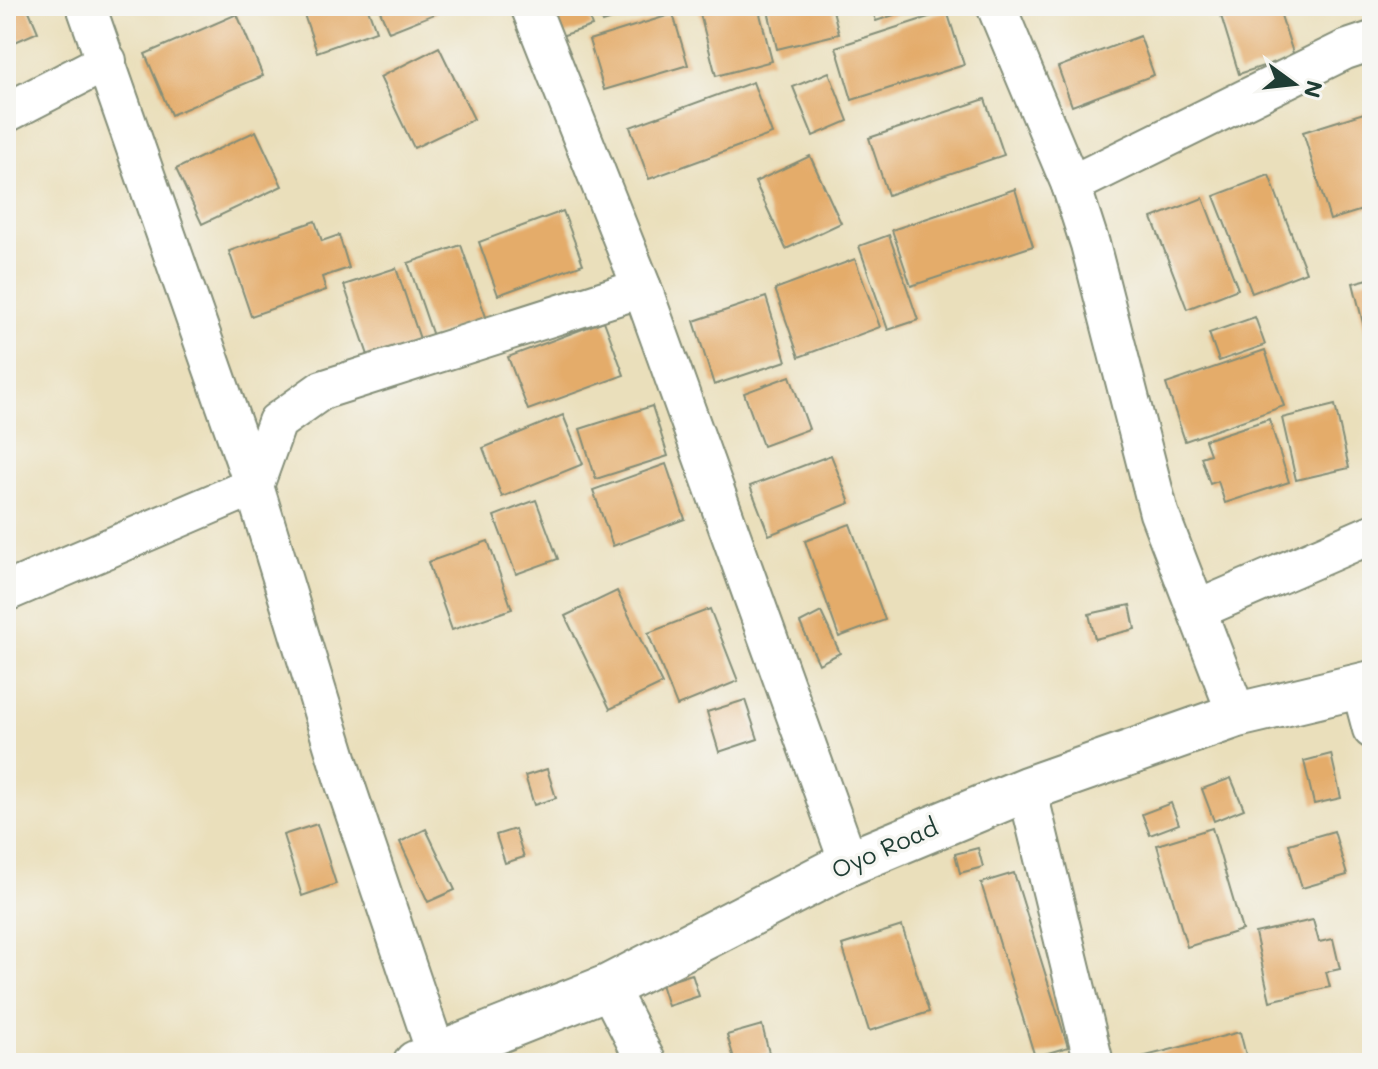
<svg xmlns="http://www.w3.org/2000/svg" width="1378" height="1069" viewBox="0 0 1378 1069" font-family="Mali,sans-serif">
  <rect width="100%" height="100%" fill="#f6f6f2"/>
  <filter id="ink" filterUnits="userSpaceOnUse"><feTurbulence type="fractalNoise" baseFrequency=".0125" numOctaves="2"/><feDisplacementMap in="SourceGraphic" scale="16" xChannelSelector="R" yChannelSelector="G"/><feConvolveMatrix kernelMatrix="1 2 1 2 8 2 1 2 1" color-interpolation-filters="sRGB"/></filter>
  <filter id="wash" filterUnits="userSpaceOnUse"><feTurbulence type="fractalNoise" baseFrequency=".006" numOctaves="4" result="noise"/><feDisplacementMap in="SourceGraphic" scale="32" xChannelSelector="R" yChannelSelector="G"/><feGaussianBlur stdDeviation="1.8" result="paint"/><feColorMatrix in="noise" values="0 0 0 0 0 0 0 0 0 0 0 0 0 0 0 0 0 1.4 0 .05"/><feComposite in="paint" operator="in"/></filter>
  <g filter="url(#wash)">
    <rect width="100%" height="100%" fill="#eadfbb"/>
    <g id="blocks">
      <!-- building -->
      <g fill="#e4ac6a">
        <polygon points="6,6 27,6 38,32 6,46"/>
        <polygon points="301,6 367,6 376,31 317,52"/>
        <polygon points="378,6 434,6 437,13 389,32"/>
        <polygon points="552,6 585,6 592,26 561,36"/>
        <polygon points="597,6 651,6 651,7 602,22"/>
        <polygon points="698,6 758,6 772,61 716,76"/>
        <polygon points="767,6 832,6 839,34 777,49"/>
        <polygon points="871,6 918,6 918,7 876,21"/>
        <polygon points="1218,6 1278,6 1294,56 1239,74"/>
        <polygon points="947,11 964,65 852,100 836,47"/>
        <polygon points="237,14 263,76 171,115 145,54"/>
        <polygon points="673,14 688,65 604,90 589,40"/>
        <polygon points="1140,36 1154,75 1072,106 1058,67"/>
        <polygon points="439,47 474,119 414,148 380,77"/>
        <polygon points="829,72 848,121 813,136 793,87"/>
        <polygon points="753,82 772,134 649,179 630,127"/>
        <polygon points="985,99 1004,155 888,195 869,138"/>
        <polygon points="1370,111 1372,207 1330,220 1303,132"/>
        <polygon points="256,131 282,186 202,224 176,169"/>
        <polygon points="810,156 841,223 786,249 755,182"/>
        <polygon points="1269,175 1306,272 1252,293 1214,196"/>
        <polygon points="1015,189 1033,246 911,286 892,230"/>
        <polygon points="1203,198 1238,289 1187,309 1152,218"/>
        <polygon points="563,211 583,264 498,295 479,242"/>
        <polygon points="315,221 322,241 339,235 349,268 322,277 326,290 251,316 229,251"/>
        <polygon points="889,235 918,320 888,330 859,246"/>
        <polygon points="461,245 486,317 433,336 408,263"/>
        <polygon points="855,259 880,327 799,357 775,289"/>
        <polygon points="396,268 421,342 370,361 344,285"/>
        <polygon points="1372,278 1372,355 1371,355 1353,283"/>
        <polygon points="766,297 786,361 714,385 694,321"/>
        <polygon points="1255,317 1265,345 1219,361 1209,333"/>
        <polygon points="604,321 624,375 528,410 508,357"/>
        <polygon points="1265,350 1284,406 1185,441 1166,384"/>
        <polygon points="790,376 809,429 763,446 744,393"/>
        <polygon points="1335,405 1349,468 1296,480 1282,418"/>
        <polygon points="652,406 668,456 596,479 580,429"/>
        <polygon points="563,415 583,464 502,497 483,448"/>
        <polygon points="1269,419 1289,482 1225,503 1218,481 1210,484 1201,457 1210,454 1205,440"/>
        <polygon points="831,455 850,503 769,535 750,486"/>
        <polygon points="666,464 685,519 613,546 593,490"/>
        <polygon points="536,500 558,559 516,574 494,516"/>
        <polygon points="850,524 885,620 839,637 805,541"/>
        <polygon points="488,541 512,609 452,630 428,562"/>
        <polygon points="617,591 662,684 610,709 565,616"/>
        <polygon points="1130,605 1135,629 1095,639 1089,614"/>
        <polygon points="710,609 738,681 677,706 648,633"/>
        <polygon points="821,612 840,653 819,664 800,623"/>
        <polygon points="745,700 758,739 719,752 707,712"/>
        <polygon points="1331,754 1341,798 1314,804 1304,761"/>
        <polygon points="547,769 556,798 534,805 525,776"/>
        <polygon points="1231,778 1244,809 1214,821 1202,789"/>
        <polygon points="1171,803 1179,824 1150,835 1142,814"/>
        <polygon points="317,824 336,884 302,896 283,835"/>
        <polygon points="1212,828 1242,930 1187,947 1157,845"/>
        <polygon points="426,829 455,890 428,902 400,842"/>
        <polygon points="515,829 524,857 505,863 496,835"/>
        <polygon points="1334,831 1347,875 1302,888 1289,844"/>
        <polygon points="978,848 983,867 960,873 955,854"/>
        <polygon points="1014,873 1068,1047 1035,1057 981,883"/>
        <polygon points="1313,920 1319,942 1333,939 1340,969 1326,972 1330,987 1270,1001 1255,933"/>
        <polygon points="902,926 929,1012 869,1031 842,945"/>
        <polygon points="692,974 699,996 668,1006 661,984"/>
        <polygon points="762,1025 769,1053 735,1062 727,1035"/>
        <polygon points="1240,1032 1248,1063 1123,1063 1122,1062"/>
      </g>
    </g>
  </g>
  <g filter="url(#ink)">
    <use href="#blocks" fill-opacity="0" stroke="#848e78" stroke-width="2"/>
    <g fill="none" stroke-linecap="round" stroke-linejoin="round">
      <defs>
        <g id="minor">
          <polyline points="86,6 254,486 345,784 436,1053"/>
          <polyline points="530,6 642,288 849,863"/>
          <polyline points="996,6 1071,185 1090,244 1159,513 1237,715"/>
          <polyline points="6,113 107,61"/>
          <polyline points="1071,185 1345,50 1372,41"/>
          <polyline points="6,592 254,486 277,422 322,390 642,288"/>
          <polyline points="1197,610 1372,534"/>
          <polyline points="1360,684 1372,729"/>
          <polyline points="1027,789 1094,1063"/>
          <polyline points="608,987 647,1063"/>
        </g>
        <polyline id="tertiary" points="416,1063 608,987 849,863 1027,789 1237,715 1372,683"/>
      </defs>
      <!-- minor casing -->
      <use href="#minor" stroke="#848e78" stroke-width="42"/>
      <!-- tertiary casing -->
      <use href="#tertiary" stroke="#848e78" stroke-width="48"/>
      <!-- minor -->
      <use href="#minor" stroke="#fff" stroke-width="38"/>
      <!-- tertiary -->
      <use href="#tertiary" stroke="#fff" stroke-width="44"/>
    </g>
  </g>
  <g text-anchor="middle" stroke-width="7" stroke-linejoin="round" paint-order="stroke">
    <!-- street labels -->
    <g font-size="24" fill="#1f3d34" stroke="#f6f6f2">
      <text transform="translate(885 849) rotate(-24)" y="8">Oyo Road</text>
    </g>
  </g>
  <!-- margin -->
  <rect width="1378" height="1069" fill="none" stroke="#f6f6f2" stroke-width="32"/>
  <!-- north arrow -->
  <g transform="translate(1294 84) rotate(105)" stroke="#f6f6f2" stroke-width="6" paint-order="stroke">
  <path d="M0-6L14 30L0 20L-14 30Z" fill="#1f3d34"/>
  <text y="-12" font-size="22" font-weight="bold" text-anchor="middle" fill="#1f3d34">N</text>
  </g>
</svg>
